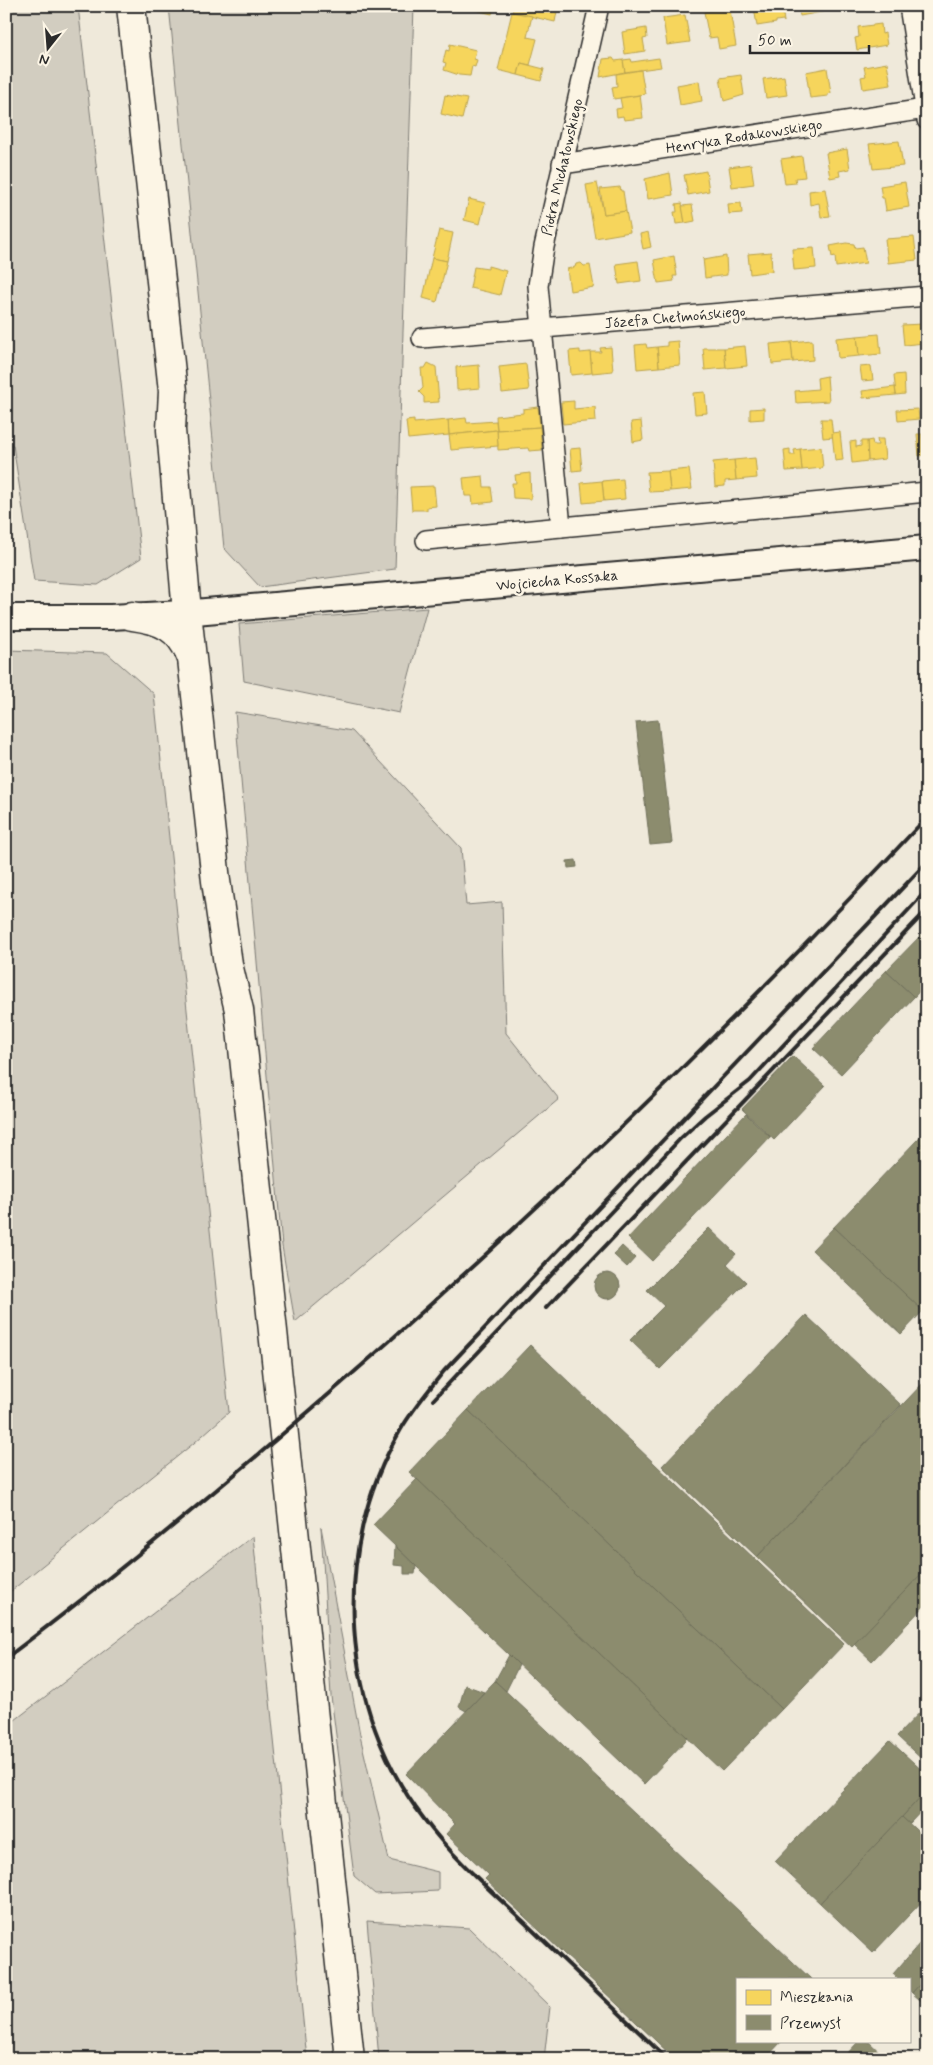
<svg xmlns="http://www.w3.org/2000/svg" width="933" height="2065" viewBox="0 0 933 2065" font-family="Mynerve,sans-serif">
  <rect width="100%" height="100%" fill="#efe9da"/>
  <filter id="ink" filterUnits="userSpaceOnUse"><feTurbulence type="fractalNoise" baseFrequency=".02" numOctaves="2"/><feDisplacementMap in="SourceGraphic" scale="10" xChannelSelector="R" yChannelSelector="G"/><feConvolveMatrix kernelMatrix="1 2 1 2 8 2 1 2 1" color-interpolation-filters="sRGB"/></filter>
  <g filter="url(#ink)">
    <!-- green -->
    <g fill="#d2cdc0" stroke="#7e7c76">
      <polygon points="6,6 78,6 141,558 98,585 34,581 13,445 6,445"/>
      <polygon points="169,6 414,6 395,569 260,587 224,548"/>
      <polygon points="427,608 399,713 244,681 239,624"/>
      <polygon points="6,650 107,653 154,694 229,1412 194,1443 6,1595"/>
      <polygon points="235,712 352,731 461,848 466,905 502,902 506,1033 559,1099 295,1322 282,1246"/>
      <polygon points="321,1527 361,1740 389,1860 438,1872 438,1891 375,1894 354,1876 331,1696"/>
      <polygon points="253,1536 307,2059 6,2059 6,1727"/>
      <polygon points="367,1921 469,1928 550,2007 544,2059 379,2059"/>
    </g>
    <!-- homes -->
    <g fill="#f6d55c" stroke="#b9a24d">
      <polygon points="459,6 494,6 492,14"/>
      <polygon points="514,6 558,6 555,22 512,12"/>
      <polygon points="782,6 784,22 783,20 776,21 776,23 757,26 754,7"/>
      <polygon points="798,6 826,6 827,11 800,16"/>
      <polygon points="721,9 721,11 730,10 736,46 719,49 717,37 709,38 704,12"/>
      <polygon points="512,12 532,16 527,37 537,39 530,65 521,63 518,75 498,70"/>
      <polygon points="685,15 690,42 667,45 663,18"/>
      <polygon points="881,24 882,34 885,33 887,45 857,50 855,38 859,37 858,27"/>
      <polygon points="646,28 647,38 643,39 645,51 625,54 622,32"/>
      <polygon points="450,44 476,50 474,59 477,60 475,67 472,66 470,76 459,75 444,70 446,63 443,62 446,50 449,51"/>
      <polygon points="613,58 615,61 623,60 625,72 600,77 603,59"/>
      <polygon points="659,58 661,67 625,72 623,60 631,59 632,62"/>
      <polygon points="521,63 544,69 541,81 518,75"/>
      <polygon points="887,63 891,85 863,89 861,77 866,76 864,67"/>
      <polygon points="827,68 831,93 828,94 828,96 810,98 806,72"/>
      <polygon points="641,70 645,94 614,99 612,87 617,86 616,74"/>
      <polygon points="741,75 744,95 724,101 720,78"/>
      <polygon points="784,76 787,95 766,98 763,79"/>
      <polygon points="699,81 702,101 680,105 677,85"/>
      <polygon points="445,95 467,99 462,119 441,114"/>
      <polygon points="640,95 643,118 624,120 623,116 617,117 616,109 622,108 620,98"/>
      <polygon points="899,141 903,166 873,169 869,144"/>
      <polygon points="847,149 850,169 839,171 840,176 830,178 826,153"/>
      <polygon points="802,156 805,177 795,178 796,183 785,184 781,159"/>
      <polygon points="751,164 754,184 732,187 729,167"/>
      <polygon points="706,171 709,191 688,195 684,175"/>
      <polygon points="670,173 673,195 648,199 645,179"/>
      <polygon points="905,182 909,207 885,211 886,210 884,198 882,198 880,186"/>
      <polygon points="597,183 604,214 626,211 630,232 595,238 586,185"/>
      <polygon points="620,187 621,191 623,191 626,211 604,214 600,189"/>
      <polygon points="825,189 830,216 821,217 819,203 810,205 809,191"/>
      <polygon points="469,199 485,203 480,224 464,220"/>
      <polygon points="682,203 685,223 676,224 674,212 677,212 676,204"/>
      <polygon points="741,203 742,213 729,214 728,204"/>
      <polygon points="692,205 695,221 685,223 682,206"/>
      <polygon points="439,230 453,233 447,261 432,258"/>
      <polygon points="648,232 651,247 643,249 640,234"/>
      <polygon points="914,237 917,260 888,263 885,239"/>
      <polygon points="846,243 854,244 855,248 863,247 866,263 836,267 835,256 832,257 830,246"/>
      <polygon points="814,248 816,268 794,270 792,249"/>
      <polygon points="771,252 772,272 771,271 750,274 748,254"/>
      <polygon points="674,256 677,276 673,276 674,281 658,283 654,260"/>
      <polygon points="726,256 727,275 705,278 703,258 704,260"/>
      <polygon points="432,258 447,261 437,302 423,298"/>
      <polygon points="638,261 641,281 619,284 616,264"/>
      <polygon points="581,263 584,266 590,265 594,287 570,291 567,269 575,267 576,264"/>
      <polygon points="488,266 506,271 500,295 470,288 474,267 488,269"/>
      <polygon points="927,323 927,356 926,356 923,324"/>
      <polygon points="923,324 925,343 904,345 902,325"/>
      <polygon points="879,334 881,354 859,356 857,336"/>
      <polygon points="857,336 859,356 838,358 836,338"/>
      <polygon points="812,340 813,360 793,362 791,342"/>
      <polygon points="678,341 680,365 659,367 657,347 667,346 667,342"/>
      <polygon points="791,342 793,362 772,364 770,344"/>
      <polygon points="646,344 647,348 657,347 659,367 637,369 635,345"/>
      <polygon points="745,346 747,366 726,368 724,348"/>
      <polygon points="611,347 613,371 592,373 590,352 601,352 600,348"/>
      <polygon points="703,348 724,348 726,368 705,370"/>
      <polygon points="580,350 580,353 590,352 592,373 571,375 569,351"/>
      <polygon points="428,363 436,367 439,402 424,403 424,397 419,392 423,388 421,368 425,368"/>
      <polygon points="526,364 529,390 502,393 499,367"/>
      <polygon points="479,365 480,388 457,390 456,367"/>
      <polygon points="871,366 873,380 862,381 860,367"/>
      <polygon points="904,374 905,394 896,395 894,375"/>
      <polygon points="827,376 829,401 796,403 795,391 818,389 817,378"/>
      <polygon points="895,387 896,395 863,398 862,391"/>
      <polygon points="705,392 707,413 695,414 693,393"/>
      <polygon points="574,401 574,409 595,407 596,421 563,424 561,402"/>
      <polygon points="538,407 540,427 497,430 496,416 523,413 523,409"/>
      <polygon points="764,408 764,419 750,420 750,409"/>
      <polygon points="918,409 919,419 898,421 897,410"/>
      <polygon points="466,418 467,423 496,421 497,430 449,435 448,420"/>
      <polygon points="821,419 831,419 833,437 823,438"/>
      <polygon points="414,420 414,423 448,420 449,435 408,439 406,421"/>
      <polygon points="641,421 643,440 633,442 631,422"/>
      <polygon points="540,427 542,450 529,451 528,448 498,450 497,430"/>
      <polygon points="497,430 498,446 451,450 449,435"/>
      <polygon points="840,432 843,460 835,461 832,433"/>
      <polygon points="917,434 922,434 923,440 927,439 927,455 919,456"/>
      <polygon points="877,439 883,439 885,459 868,461 867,441 872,440 873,445 878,445"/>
      <polygon points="856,441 856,447 861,446 861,441 867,441 868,461 852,463 850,442"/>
      <polygon points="821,447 823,468 802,470 800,449"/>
      <polygon points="580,448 582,470 572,471 570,449"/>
      <polygon points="790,449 790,455 795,455 794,450 800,449 802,470 786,471 784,450"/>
      <polygon points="755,458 757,478 736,480 734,460"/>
      <polygon points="734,460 736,480 725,481 725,486 715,487 713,462"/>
      <polygon points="689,469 692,489 670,491 668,471"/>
      <polygon points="668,471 670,491 649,492 647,472"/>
      <polygon points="530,473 531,499 513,498 512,483 516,483 515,475"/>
      <polygon points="483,476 484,487 491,487 493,502 473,504 472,496 465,496 463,478"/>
      <polygon points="623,479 625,499 604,501 602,481"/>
      <polygon points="602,481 604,501 583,503 581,483"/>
      <polygon points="434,486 436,506 427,507 427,510 412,510 410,487"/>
    </g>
    <!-- industry -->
    <g fill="#8c8c6e" stroke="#6f6f5a">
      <polygon points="658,720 672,843 650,845 636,722"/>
      <polygon points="576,860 577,867 568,868 567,861"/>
      <polygon points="927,929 927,983 914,997 886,971"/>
      <polygon points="886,971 914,997 841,1074 813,1048"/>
      <polygon points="927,1014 927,1028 920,1022"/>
      <polygon points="793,1056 825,1086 774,1140 742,1109"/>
      <polygon points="746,1114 770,1137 652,1261 628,1238"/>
      <polygon points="927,1129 927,1149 917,1140"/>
      <polygon points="917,1140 927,1149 927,1315 834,1227"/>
      <polygon points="834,1227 923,1311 901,1334 812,1250"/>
      <polygon points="709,1228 736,1254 727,1264 746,1282 660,1369 630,1340 664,1306 647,1290"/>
      <polygon points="622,1246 635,1258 627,1267 614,1255"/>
      <circle cx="607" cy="1286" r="13"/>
      <polygon points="806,1315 901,1405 757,1557 662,1466"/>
      <polygon points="927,1344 927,1357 920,1351"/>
      <polygon points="530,1345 844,1644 782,1709 468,1410"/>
      <polygon points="927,1379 927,1568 852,1647 757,1557"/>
      <polygon points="468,1410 782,1709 722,1771 409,1472"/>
      <polygon points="417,1479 688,1738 644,1784 373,1525"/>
      <polygon points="395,1546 416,1566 415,1574 404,1574 404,1566 394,1565"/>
      <polygon points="927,1568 927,1603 872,1661 854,1644"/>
      <polygon points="509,1655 519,1665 506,1691 495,1681"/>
      <polygon points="495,1681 811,1979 737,1979 737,2041 782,2041 765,2059 675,2059 485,1879 489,1875 446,1834 455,1824 406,1774"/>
      <polygon points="465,1685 484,1692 466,1711 459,1707"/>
      <polygon points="927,1705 927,1764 897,1736"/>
      <polygon points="890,1741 927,1775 927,1791 820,1903 775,1861"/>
      <polygon points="926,1791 927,1805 909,1824 902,1817"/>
      <polygon points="902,1817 927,1840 927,1896 873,1953 820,1903"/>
      <polygon points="927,1935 927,1976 912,1993 909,1990 909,1979 898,1979 893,1974"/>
      <polygon points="927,1976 927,2006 912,1993"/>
      <polygon points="859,2041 868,2041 887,2059 842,2059"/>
    </g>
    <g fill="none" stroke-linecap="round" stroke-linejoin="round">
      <defs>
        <g id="minor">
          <polyline points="909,6 927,120"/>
          <polyline points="562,164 925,109"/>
          <polyline points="422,338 927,296"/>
          <polyline points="561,527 538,286 544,247 599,6"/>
          <polyline points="426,540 927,492"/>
        </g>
        <polyline id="tertiary" points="6,617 111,617 183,613 927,548"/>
        <g id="trunk">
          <polyline points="131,6 173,391 171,430 187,612 216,881 228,964 239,1010 350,2059"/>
          <path d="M132,616C161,620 179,627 191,656"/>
        </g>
      </defs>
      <!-- minor casing -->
      <use href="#minor" stroke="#2b2b2b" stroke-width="22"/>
      <!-- tertiary casing -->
      <use href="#tertiary" stroke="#2b2b2b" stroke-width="28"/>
      <!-- trunk casing -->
      <use href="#trunk" stroke="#2b2b2b" stroke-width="31"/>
      <!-- minor -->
      <use href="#minor" stroke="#fcf5e5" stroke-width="19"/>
      <!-- tertiary -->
      <use href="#tertiary" stroke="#fcf5e5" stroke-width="24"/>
      <!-- trunk -->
      <use href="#trunk" stroke="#fcf5e5" stroke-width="28"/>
      <!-- rail -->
      <g stroke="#2b2b2b" stroke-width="4">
        <polyline points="546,1308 927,910"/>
        <polyline points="433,1400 681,1138 705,1116 750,1081 927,890"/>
        <path d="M6,1658C100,1587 190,1513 279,1437C507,1243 722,1036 927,817"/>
        <path d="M667,2059C619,2013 571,1967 523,1921C489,1889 452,1857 424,1819C340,1710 330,1550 400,1431C412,1410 429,1390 444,1371L927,862"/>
      </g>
    </g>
  </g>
  <g text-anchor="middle" stroke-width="5" stroke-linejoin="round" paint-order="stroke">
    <!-- street labels -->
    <g font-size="15" fill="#2b2b2b" stroke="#fcf5e5">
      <text transform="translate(744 136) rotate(-9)" y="5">Henryka Rodakowskiego</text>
      <text transform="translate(562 167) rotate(-77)" y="5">Piotra Michałowskiego</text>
      <text transform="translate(675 317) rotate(-5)" y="5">Józefa Chełmońskiego</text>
      <text transform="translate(557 580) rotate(-5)" y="5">Wojciecha Kossaka</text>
    </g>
  </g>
  <!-- margin -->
  <rect width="933" height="2065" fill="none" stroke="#fcf5e5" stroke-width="25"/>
  <rect x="12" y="12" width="908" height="2040" fill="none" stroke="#2b2b2b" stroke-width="2" filter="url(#ink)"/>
  <!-- legend -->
  <rect x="736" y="1978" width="175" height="65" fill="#fcf5e5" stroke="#a8a49b"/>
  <rect x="746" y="1990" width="25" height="15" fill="#f6d55c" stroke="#a8a49b"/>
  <text x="780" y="2002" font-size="15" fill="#2b2b2b">Mieszkania</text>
  <rect x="746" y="2015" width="25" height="15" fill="#8c8c6e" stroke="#a8a49b"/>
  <text x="780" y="2028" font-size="15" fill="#2b2b2b">Przemysł</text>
  <!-- north arrow -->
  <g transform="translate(48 48) rotate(197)" stroke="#fcf5e5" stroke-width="4" paint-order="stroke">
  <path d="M0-4L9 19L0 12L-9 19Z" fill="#2b2b2b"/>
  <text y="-8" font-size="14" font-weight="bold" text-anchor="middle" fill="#2b2b2b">N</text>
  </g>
  <!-- scale -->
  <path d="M750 45v8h119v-8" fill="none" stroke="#2b2b2b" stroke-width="2.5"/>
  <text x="758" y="45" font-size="15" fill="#2b2b2b" stroke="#fcf5e5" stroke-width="4" paint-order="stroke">50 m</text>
</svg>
